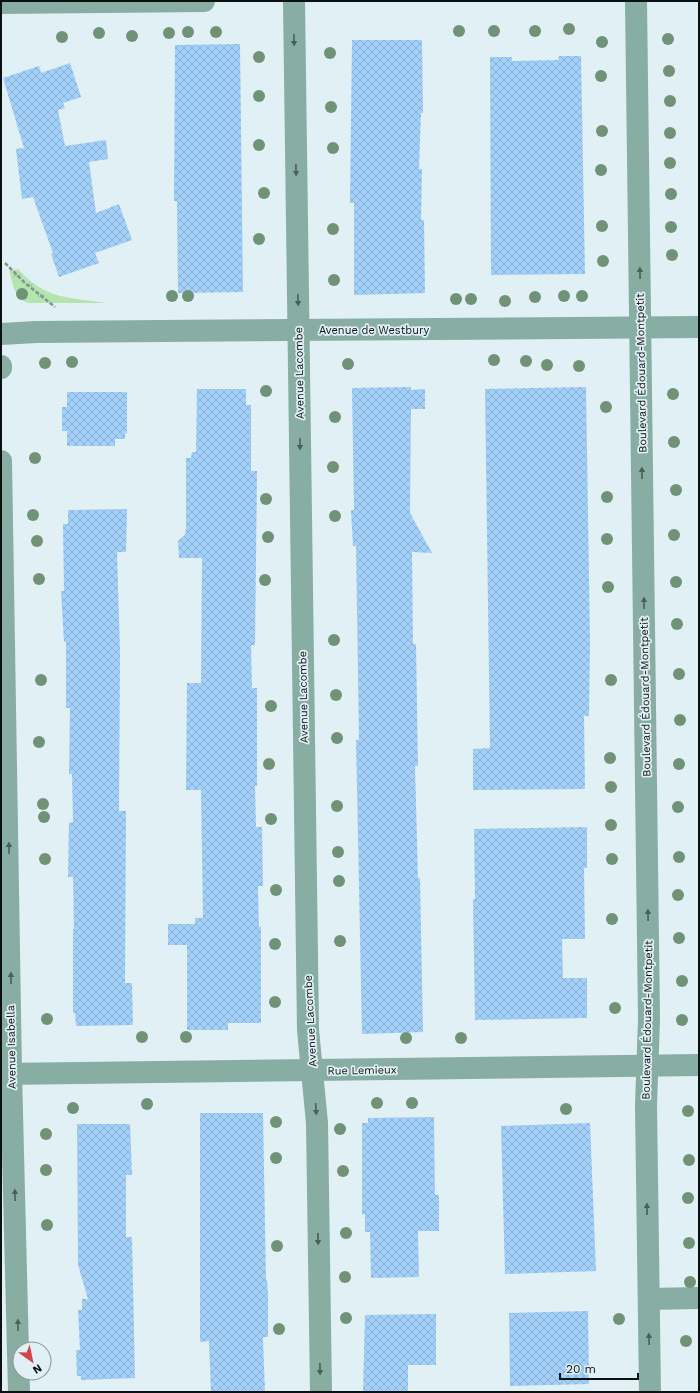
<svg xmlns="http://www.w3.org/2000/svg" width="700" height="1393" viewBox="0 0 700 1393" font-family="'Work Sans',sans-serif">
  <defs>
    <pattern id="grass-tufts" width="24" height="20" patternUnits="userSpaceOnUse"><rect width="24" height="20" fill="#b3e5ae"/><path d="M3 7l-1-3M5 7V3M7 7l1-3M15 17l-1-3M17 17v-4M19 17l1-3" fill="none" stroke="#99c395"/></pattern>
    <pattern id="building-cross-hatch" width="8" height="8" patternUnits="userSpaceOnUse"><rect width="8" height="8" fill="#a2d0f9"/><path d="M0 0l8 8M0 8l8-8" fill="none" stroke="#8ab2d4"/></pattern>
  </defs>
  <rect width="100%" height="100%" fill="#e0f0f4"/>
  <!-- grass -->
  <path fill="url(#grass-tufts)" d="M18,269C46,300 68,297 106,303H28C14,298 13,283 9,271Z"/>
  <!-- building -->
  <g fill="url(#building-cross-hatch)">
    <polygon points="352,40 422,40 423,113 421,113 419,169 422,169 421,220 424,220 425,293 354,295 354,203 350,203"/>
    <polygon points="240,44 243,292 178,293 177,201 174,201 175,45"/>
    <polygon points="559,56 581,56 585,274 491,275 490,57 512,57 512,61 558,60"/>
    <polygon points="70,63 81,97 63,103 65,108 58,110 65,146 106,140 108,159 89,162 96,213 119,204 132,240 95,253 99,263 59,277 51,254 53,253 33,197 22,199 16,149 24,148 3,78 39,66 41,73"/>
    <polygon points="411,387 411,390 425,389 425,409 411,409 410,513 432,553 412,552 413,644 416,644 418,766 415,766 418,878 420,878 423,1032 362,1034 356,740 359,740 356,546 353,546 351,510 354,510 352,388"/>
    <polygon points="586,387 590,642 589,716 584,716 585,789 473,790 473,749 490,748 485,389"/>
    <polygon points="197,389 246,389 246,405 251,405 251,471 257,471 255,645 251,645 252,688 257,688 257,786 255,786 256,827 262,827 263,886 258,886 259,927 261,927 261,1023 228,1023 228,1030 187,1030 187,945 168,945 168,924 195,924 195,918 203,918 201,790 186,790 187,683 201,683 202,558 179,558 178,541 185,535 186,528 186,458 191,458 192,452 196,452"/>
    <polygon points="67,392 127,392 127,433 125,434 125,439 115,439 115,446 67,446 67,431 62,431 62,407 67,407"/>
    <polygon points="127,509 126,552 117,552 120,652 119,811 126,811 125,983 132,983 133,1025 76,1026 75,1013 73,1013 73,929 74,929 73,877 68,877 69,823 73,822 72,774 69,774 70,708 66,708 66,641 64,642 61,591 64,591 63,524 68,524 68,510"/>
    <polygon points="587,827 587,868 584,868 585,939 562,939 563,978 587,978 587,1018 475,1020 473,899 475,899 474,829"/>
    <polygon points="200,1113 263,1113 266,1280 267,1280 268,1295 268,1337 263,1337 263,1341 265,1392 211,1392 209,1341 200,1342"/>
    <polygon points="434,1117 435,1195 439,1195 439,1231 418,1231 419,1277 371,1278 370,1232 365,1232 365,1214 362,1214 362,1123 368,1123 368,1118"/>
    <polygon points="590,1123 596,1271 505,1274 501,1126"/>
    <polygon points="77,1124 130,1124 132,1175 126,1175 126,1237 132,1237 135,1378 81,1380 81,1376 77,1376 76,1350 80,1350 78,1310 82,1310 82,1299 88,1299 78,1265"/>
    <polygon points="588,1311 589,1384 510,1386 509,1313"/>
    <polygon points="436,1314 436,1365 408,1365 408,1392 363,1392 365,1315"/>
  </g>
  <g fill="none" stroke-linecap="round" stroke-linejoin="round">
    <!-- path -->
    <polyline stroke="#879295" stroke-width="2.5" stroke-dasharray="4 2" stroke-linecap="butt" points="5,263 25,283 55,307"/>
    <!-- minor -->
    <g stroke="#88ada3" stroke-width="22">
      <polyline points="294,1 308,1030 317,1123 321,1392"/>
      <polyline points="636,1 649,1019 646,1105 650,1392"/>
      <polyline points="1,3 204,1"/>
      <polyline points="1,334 36,332 699,327"/>
      <polyline points="1,366 1,368"/>
      <polyline points="1,461 11,1073 19,1392"/>
      <polyline points="1,1074 699,1065"/>
      <polyline points="649,1299 699,1298"/>
    </g>
  </g>
  <!-- trees -->
  <g fill="#709377">
    <circle cx="569" cy="29" r="6"/>
    <circle cx="459" cy="31" r="6"/>
    <circle cx="494" cy="31" r="6"/>
    <circle cx="535" cy="31" r="6"/>
    <circle cx="188" cy="32" r="6"/>
    <circle cx="216" cy="32" r="6"/>
    <circle cx="99" cy="33" r="6"/>
    <circle cx="169" cy="33" r="6"/>
    <circle cx="132" cy="36" r="6"/>
    <circle cx="62" cy="37" r="6"/>
    <circle cx="668" cy="39" r="6"/>
    <circle cx="602" cy="42" r="6"/>
    <circle cx="330" cy="53" r="6"/>
    <circle cx="259" cy="57" r="6"/>
    <circle cx="669" cy="71" r="6"/>
    <circle cx="601" cy="76" r="6"/>
    <circle cx="259" cy="96" r="6"/>
    <circle cx="670" cy="101" r="6"/>
    <circle cx="331" cy="107" r="6"/>
    <circle cx="602" cy="131" r="6"/>
    <circle cx="670" cy="133" r="6"/>
    <circle cx="259" cy="145" r="6"/>
    <circle cx="333" cy="148" r="6"/>
    <circle cx="670" cy="163" r="6"/>
    <circle cx="601" cy="170" r="6"/>
    <circle cx="264" cy="193" r="6"/>
    <circle cx="671" cy="194" r="6"/>
    <circle cx="602" cy="226" r="6"/>
    <circle cx="671" cy="227" r="6"/>
    <circle cx="333" cy="229" r="6"/>
    <circle cx="259" cy="239" r="6"/>
    <circle cx="672" cy="255" r="6"/>
    <circle cx="603" cy="261" r="6"/>
    <circle cx="334" cy="280" r="6"/>
    <circle cx="22" cy="294" r="6"/>
    <circle cx="172" cy="296" r="6"/>
    <circle cx="188" cy="296" r="6"/>
    <circle cx="564" cy="296" r="6"/>
    <circle cx="582" cy="296" r="6"/>
    <circle cx="535" cy="297" r="6"/>
    <circle cx="456" cy="299" r="6"/>
    <circle cx="471" cy="299" r="6"/>
    <circle cx="505" cy="301" r="6"/>
    <circle cx="494" cy="360" r="6"/>
    <circle cx="526" cy="361" r="6"/>
    <circle cx="72" cy="362" r="6"/>
    <circle cx="45" cy="363" r="6"/>
    <circle cx="348" cy="364" r="6"/>
    <circle cx="547" cy="365" r="6"/>
    <circle cx="579" cy="366" r="6"/>
    <circle cx="266" cy="391" r="6"/>
    <circle cx="673" cy="394" r="6"/>
    <circle cx="606" cy="407" r="6"/>
    <circle cx="335" cy="417" r="6"/>
    <circle cx="674" cy="442" r="6"/>
    <circle cx="35" cy="458" r="6"/>
    <circle cx="333" cy="467" r="6"/>
    <circle cx="676" cy="490" r="6"/>
    <circle cx="607" cy="497" r="6"/>
    <circle cx="266" cy="499" r="6"/>
    <circle cx="33" cy="515" r="6"/>
    <circle cx="335" cy="516" r="6"/>
    <circle cx="674" cy="535" r="6"/>
    <circle cx="268" cy="537" r="6"/>
    <circle cx="607" cy="539" r="6"/>
    <circle cx="37" cy="541" r="6"/>
    <circle cx="39" cy="579" r="6"/>
    <circle cx="265" cy="580" r="6"/>
    <circle cx="676" cy="582" r="6"/>
    <circle cx="608" cy="587" r="6"/>
    <circle cx="677" cy="624" r="6"/>
    <circle cx="334" cy="640" r="6"/>
    <circle cx="679" cy="674" r="6"/>
    <circle cx="41" cy="680" r="6"/>
    <circle cx="611" cy="680" r="6"/>
    <circle cx="336" cy="695" r="6"/>
    <circle cx="271" cy="706" r="6"/>
    <circle cx="680" cy="720" r="6"/>
    <circle cx="337" cy="738" r="6"/>
    <circle cx="39" cy="742" r="6"/>
    <circle cx="610" cy="758" r="6"/>
    <circle cx="269" cy="764" r="6"/>
    <circle cx="679" cy="764" r="6"/>
    <circle cx="611" cy="787" r="6"/>
    <circle cx="43" cy="804" r="6"/>
    <circle cx="337" cy="806" r="6"/>
    <circle cx="678" cy="807" r="6"/>
    <circle cx="44" cy="817" r="6"/>
    <circle cx="271" cy="819" r="6"/>
    <circle cx="611" cy="825" r="6"/>
    <circle cx="338" cy="852" r="6"/>
    <circle cx="679" cy="857" r="6"/>
    <circle cx="45" cy="859" r="6"/>
    <circle cx="612" cy="859" r="6"/>
    <circle cx="339" cy="881" r="6"/>
    <circle cx="276" cy="890" r="6"/>
    <circle cx="678" cy="895" r="6"/>
    <circle cx="612" cy="919" r="6"/>
    <circle cx="679" cy="938" r="6"/>
    <circle cx="340" cy="941" r="6"/>
    <circle cx="275" cy="944" r="6"/>
    <circle cx="682" cy="981" r="6"/>
    <circle cx="275" cy="1002" r="6"/>
    <circle cx="615" cy="1008" r="6"/>
    <circle cx="47" cy="1019" r="6"/>
    <circle cx="682" cy="1020" r="6"/>
    <circle cx="142" cy="1037" r="6"/>
    <circle cx="186" cy="1037" r="6"/>
    <circle cx="406" cy="1038" r="6"/>
    <circle cx="461" cy="1038" r="6"/>
    <circle cx="377" cy="1103" r="6"/>
    <circle cx="412" cy="1103" r="6"/>
    <circle cx="147" cy="1104" r="6"/>
    <circle cx="73" cy="1108" r="6"/>
    <circle cx="566" cy="1109" r="6"/>
    <circle cx="688" cy="1111" r="6"/>
    <circle cx="276" cy="1122" r="6"/>
    <circle cx="340" cy="1129" r="6"/>
    <circle cx="46" cy="1134" r="6"/>
    <circle cx="276" cy="1158" r="6"/>
    <circle cx="689" cy="1160" r="6"/>
    <circle cx="46" cy="1170" r="6"/>
    <circle cx="343" cy="1171" r="6"/>
    <circle cx="688" cy="1198" r="6"/>
    <circle cx="47" cy="1225" r="6"/>
    <circle cx="346" cy="1233" r="6"/>
    <circle cx="689" cy="1243" r="6"/>
    <circle cx="277" cy="1246" r="6"/>
    <circle cx="345" cy="1277" r="6"/>
    <circle cx="690" cy="1282" r="6"/>
    <circle cx="346" cy="1318" r="6"/>
    <circle cx="619" cy="1319" r="6"/>
    <circle cx="279" cy="1329" r="6"/>
    <circle cx="686" cy="1341" r="6"/>
  </g>
  <!-- one-way arrows -->
  <defs><path id="oneway-solid" d="M-6-.8H1V-3.2L6.5 0L1 3.2V.8H-6Z"/></defs>
  <g fill="#4a5e5a">
    <use href="#oneway-solid" transform="translate(294 40) rotate(89)"/>
    <use href="#oneway-solid" transform="translate(296 170) rotate(89)"/>
    <use href="#oneway-solid" transform="translate(640 273) rotate(-91)"/>
    <use href="#oneway-solid" transform="translate(298 300) rotate(88)"/>
    <use href="#oneway-solid" transform="translate(300 444) rotate(89)"/>
    <use href="#oneway-solid" transform="translate(642 473) rotate(-91)"/>
    <use href="#oneway-solid" transform="translate(644 603) rotate(-91)"/>
    <use href="#oneway-solid" transform="translate(9 848) rotate(-91)"/>
    <use href="#oneway-solid" transform="translate(648 915) rotate(-91)"/>
    <use href="#oneway-solid" transform="translate(11 978) rotate(-91)"/>
    <use href="#oneway-solid" transform="translate(316 1109) rotate(86)"/>
    <use href="#oneway-solid" transform="translate(15 1195) rotate(-91)"/>
    <use href="#oneway-solid" transform="translate(647 1209) rotate(-91)"/>
    <use href="#oneway-solid" transform="translate(318 1239) rotate(89)"/>
    <use href="#oneway-solid" transform="translate(18 1325) rotate(-91)"/>
    <use href="#oneway-solid" transform="translate(649 1339) rotate(-91)"/>
    <use href="#oneway-solid" transform="translate(320 1369) rotate(89)"/>
  </g>
  <g text-anchor="middle" stroke-width="3.5" stroke-linejoin="round" paint-order="stroke">
    <!-- street labels -->
    <g font-size="11" fill="#0b1011" stroke="#e0f0f4">
      <text x="374" y="334">Avenue de Westbury</text>
      <text transform="translate(299 373) rotate(-91)" y="4">Avenue Lacombe</text>
      <text transform="translate(641 373) rotate(-91)" y="4">Boulevard Édouard-Montpetit</text>
      <text transform="translate(303 697) rotate(-91)" y="4">Avenue Lacombe</text>
      <text transform="translate(645 697) rotate(-91)" y="4">Boulevard Édouard-Montpetit</text>
      <text transform="translate(647 1020) rotate(-89)" y="4">Boulevard Édouard-Montpetit</text>
      <text transform="translate(310 1021) rotate(-93)" y="4">Avenue Lacombe</text>
      <text transform="translate(11 1047) rotate(-91)" y="4">Avenue Isabella</text>
      <text transform="translate(362 1070) rotate(-1)" y="4">Rue Lemieux</text>
    </g>
  </g>
  <!-- border -->
  <rect width="700" height="1393" fill="none" stroke="#0b1011" stroke-width="4"/>
  <!-- north arrow -->
  <g transform="translate(32 1361) rotate(147)"><circle r="19" fill="#e0f0f4" stroke="#8b9699"/>
  <path d="M0-3L7 15L0 10L-7 15Z" fill="#d44448"/>
  <text y="-6" font-size="11" font-weight="bold" text-anchor="middle" fill="#0b1011">N</text>
  </g>
  <!-- scale -->
  <path d="M560 1373v6h78v-6" fill="none" stroke="#0b1011" stroke-width="2"/>
  <text x="566" y="1373" font-size="12" fill="#0b1011" stroke="#e0f0f4" stroke-width="3" paint-order="stroke">20 m</text>
</svg>
